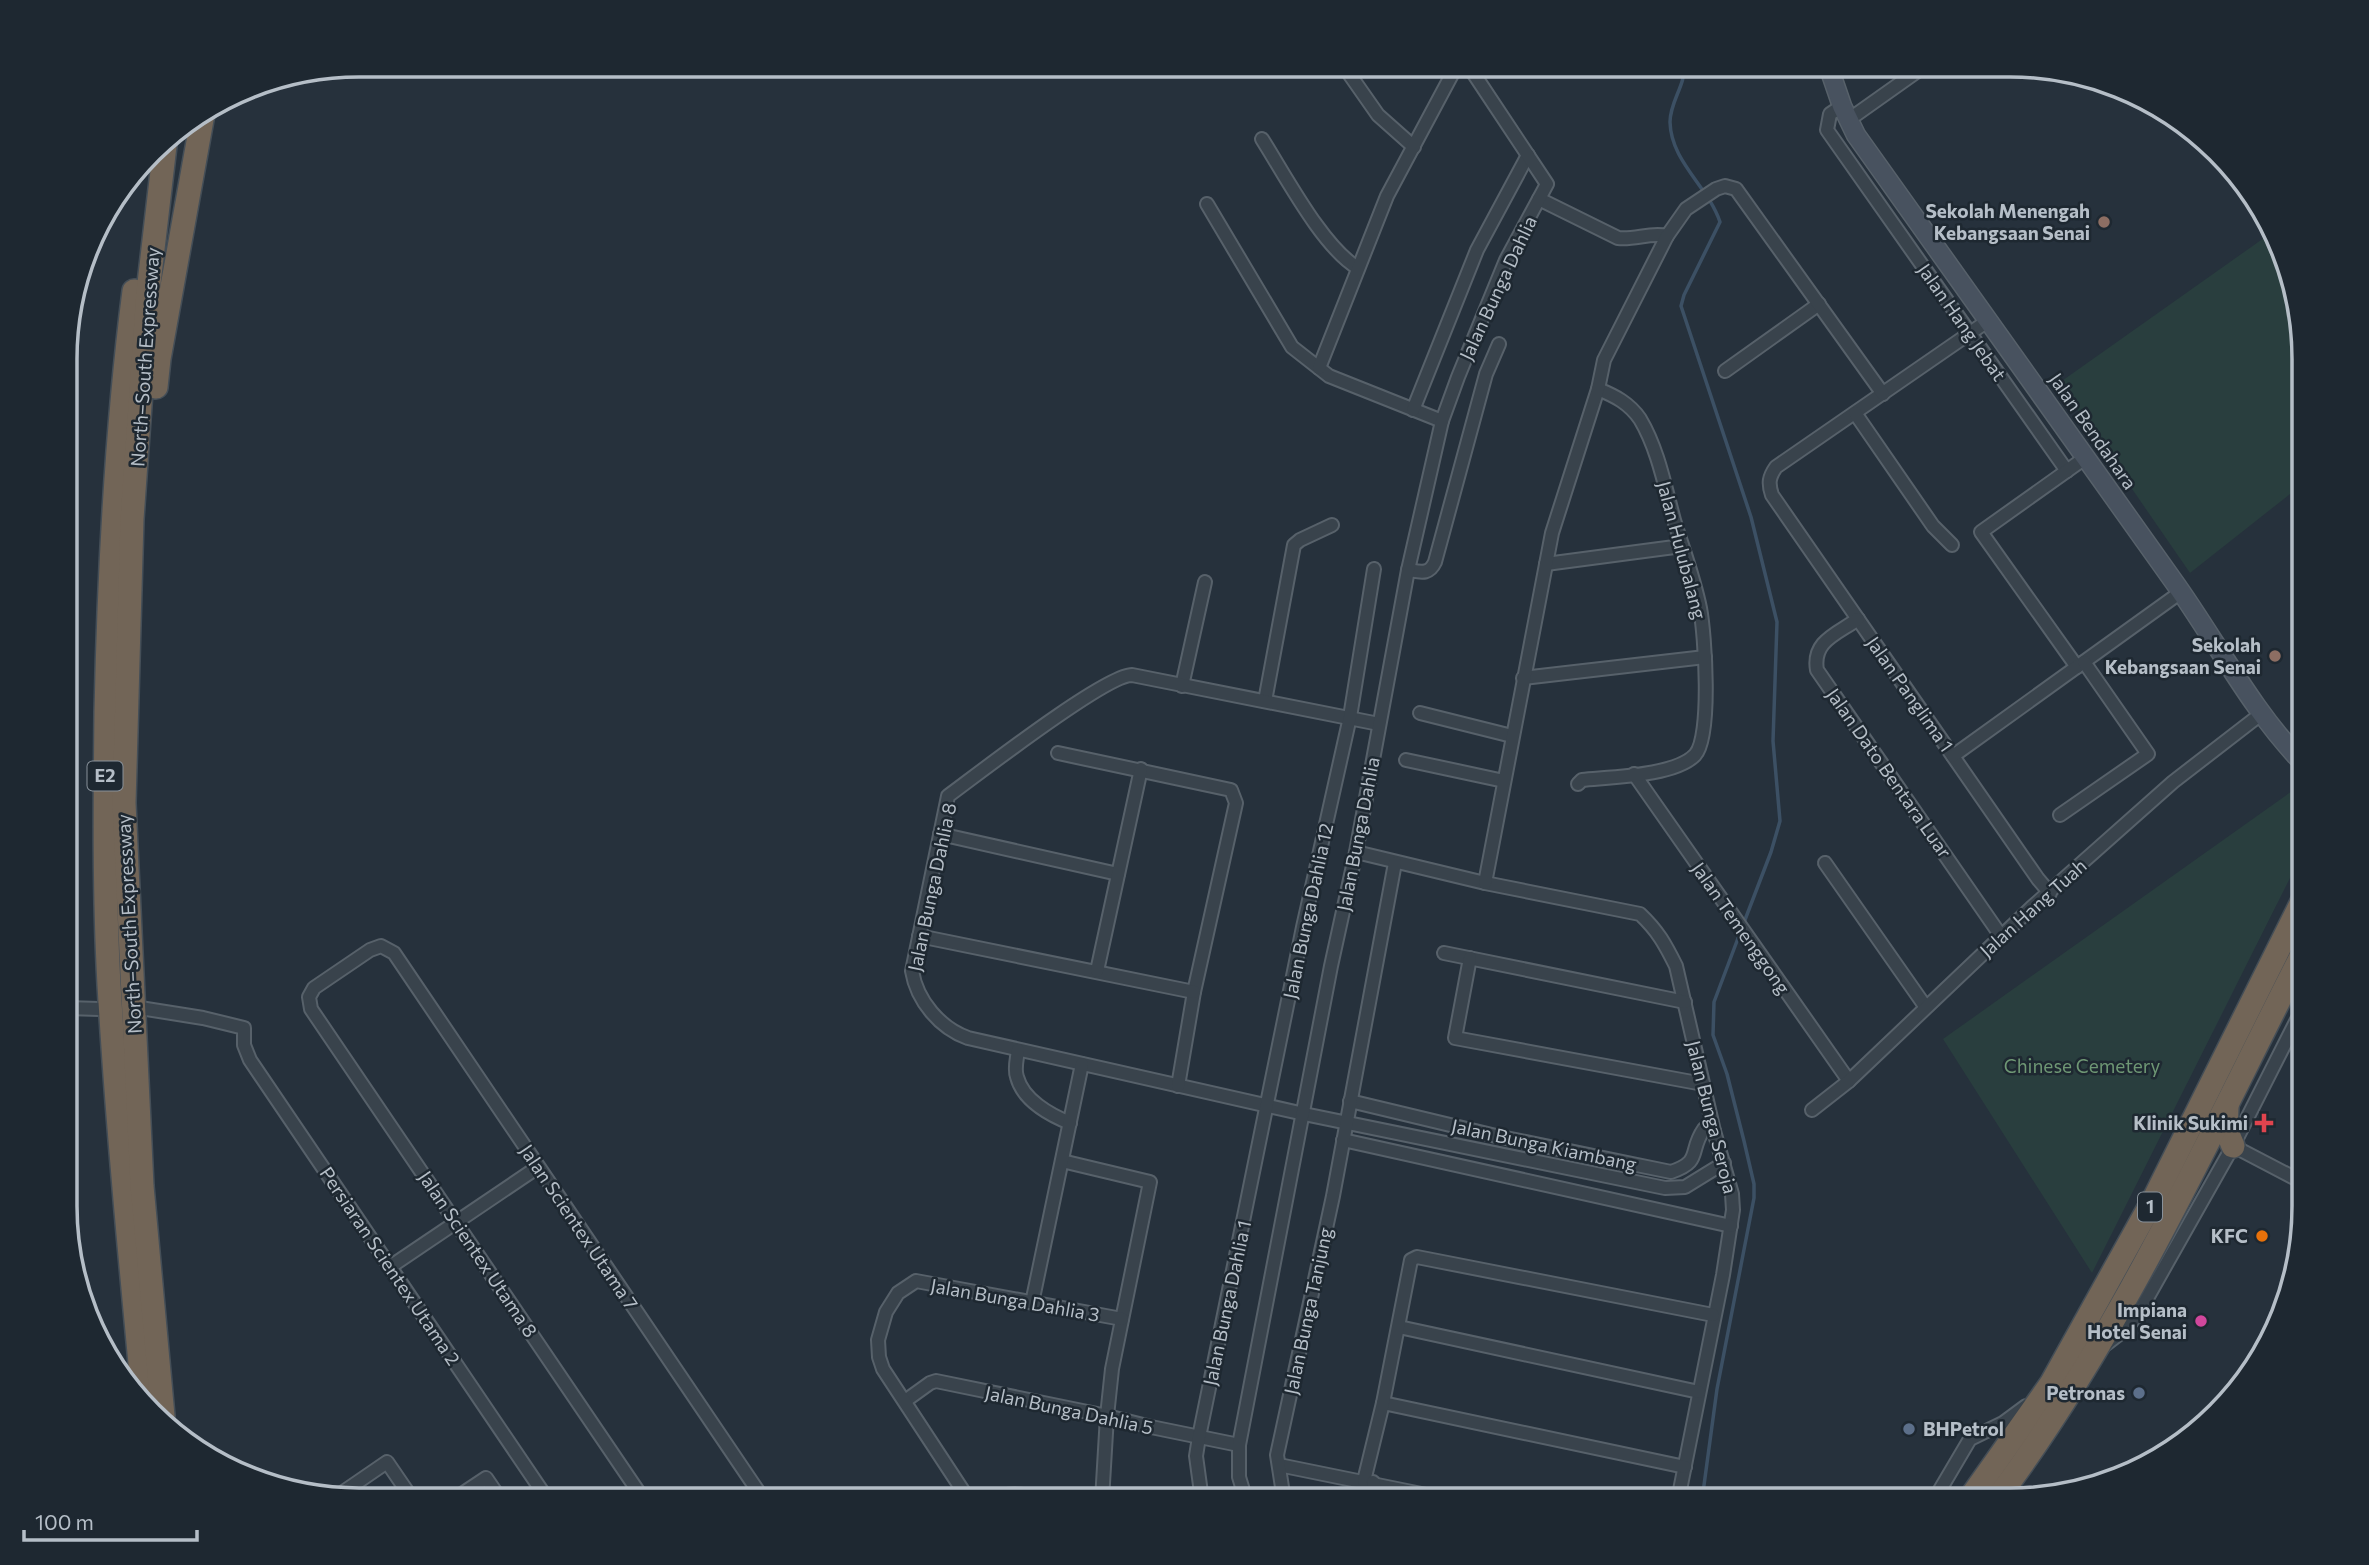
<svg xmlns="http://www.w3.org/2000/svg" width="2369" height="1565" viewBox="0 0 2369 1565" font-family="Commissioner,sans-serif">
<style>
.green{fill:#293e3e}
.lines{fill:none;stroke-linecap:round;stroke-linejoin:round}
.stream{stroke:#3c5064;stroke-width:3.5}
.street-casing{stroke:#57616a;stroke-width:16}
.secondary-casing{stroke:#57616a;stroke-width:21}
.highway-casing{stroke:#444e57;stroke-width:26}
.street{stroke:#39434c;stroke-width:12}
.secondary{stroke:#48525f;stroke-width:18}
.highway{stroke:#726557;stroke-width:23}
.education-dot{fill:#8d6e63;stroke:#1e2831;stroke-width:2.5}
.health-dot{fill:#e0444e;stroke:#1e2831;stroke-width:2.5}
.food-dot{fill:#e8710a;stroke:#1e2831;stroke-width:2.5}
.hotel-dot{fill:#d1479c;stroke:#1e2831;stroke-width:2.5}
.service-dot{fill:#5c6f8a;stroke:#1e2831;stroke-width:2.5}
.labels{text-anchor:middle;stroke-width:5;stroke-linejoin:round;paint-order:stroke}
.shield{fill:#1e2831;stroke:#88919a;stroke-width:2}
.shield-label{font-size:18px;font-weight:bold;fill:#b5bec7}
.poi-label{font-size:19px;font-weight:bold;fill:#b5bec7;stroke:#1e2831;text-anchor:end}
.street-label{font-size:19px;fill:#b5bec7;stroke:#1e2831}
.park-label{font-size:19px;fill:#6e9774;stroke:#1e2831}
.rim{fill:none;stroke:#b5bec7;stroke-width:3.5}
</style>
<rect width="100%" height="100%" fill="#26313c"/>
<g class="green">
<polygon points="2271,233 2304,340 2304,483 2190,573 2059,383"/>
<polygon points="2302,784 2304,785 2304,850 2092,1273 1943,1039"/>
</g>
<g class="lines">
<g class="stream">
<path d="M1684,65C1686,85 1670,101 1670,122C1671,162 1708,186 1720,222L1684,295L1681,306L1751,517L1777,622L1773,741L1780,821L1771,852L1743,925"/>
<polyline points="1702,1500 1717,1389 1754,1198 1754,1184 1744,1141 1727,1074 1713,1035 1714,1002 1740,933"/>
</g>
<g class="street-casing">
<g id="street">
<polyline points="1343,65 1378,115 1414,147"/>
<polyline points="1842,106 1830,114 1827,130 2067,471"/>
<polyline points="1847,121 1926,65"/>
<path d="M1262,139C1285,175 1323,248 1358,268"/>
<path d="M1539,199L1618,238C1635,240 1651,232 1667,236"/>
<polyline points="1207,204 1292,347 1329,376 1442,421"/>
<path d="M1989,320L1776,467C1769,477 1768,483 1772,495L2038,879L2050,893"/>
<polyline points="1319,368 1387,196 1457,65"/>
<polyline points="1725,371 1819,304"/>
<polyline points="1413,410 1477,250 1528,155"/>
<polyline points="1855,413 1933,526 1952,545"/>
<polyline points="1546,564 1682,546"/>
<path d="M1408,570C1421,572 1429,575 1435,562L1486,374L1499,344"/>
<path d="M1858,619C1837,634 1812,641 1817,670L2001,936"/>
<polyline points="2077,667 1981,532 2085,458"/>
<polyline points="1523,678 1705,657"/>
<polyline points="1182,686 1205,582"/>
<polyline points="1265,701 1294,545 1300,540 1332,525"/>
<polyline points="1420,713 1512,736"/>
<path d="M1379,724L1132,675C1105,675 978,774 948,796L912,971C917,1001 940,1028 968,1038L1304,1114L1665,1188L1685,1187L1724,1163"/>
<polyline points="1058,753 1231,790 1236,803 1194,992 1178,1086"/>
<polyline points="1953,756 2181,592"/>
<polyline points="1406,760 1504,781"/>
<polyline points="1634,774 1849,1081"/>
<path d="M1578,784L1582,780C1611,777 1675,776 1695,755C1712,737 1705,634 1700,608C1694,578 1683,549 1674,520C1665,487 1658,449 1640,419C1629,403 1615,396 1598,389"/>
<polyline points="2060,815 2148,754 2084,662"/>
<polyline points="940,834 1118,874"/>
<path d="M1356,852L1485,883L1640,914C1658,931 1665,944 1676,966L1714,1131L1732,1194L1733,1210L1723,1275L1678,1500"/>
<polyline points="1825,863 1925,1006"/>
<polyline points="1485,883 1552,533 1598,389 1604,360 1667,236 1686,209 1716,189 1725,186 1736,189 1883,394"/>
<polyline points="919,936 1194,992"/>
<polyline points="1444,953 1685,1002"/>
<polyline points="1470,958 1455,1038 1703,1084"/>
<polyline points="1097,971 1141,769"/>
<polyline points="67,1008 99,1009"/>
<polyline points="140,1008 203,1018 244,1028 244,1045 250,1060 548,1500"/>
<path d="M1018,1050C1017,1059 1014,1069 1017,1077C1023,1100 1050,1115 1070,1123"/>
<path d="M1350,1101L1496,1136L1671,1172C1703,1161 1688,1152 1704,1129L1714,1131"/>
<polyline points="1812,1110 1849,1081 2031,908 2173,782 2261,714"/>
<polyline points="1343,1140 1731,1226"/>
<polyline points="2233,1146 2304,1183"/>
<polyline points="1062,1161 1150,1182 1112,1369 1107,1416 1102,1500"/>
<polyline points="390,1267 538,1167"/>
<polyline points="1032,1303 1082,1064"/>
<polyline points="1399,1327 1699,1392"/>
<polyline points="2105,1345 2122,1332 2137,1316 2233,1146 2304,1006"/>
<polyline points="905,1401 930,1383 936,1381 1107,1416 1151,1427 1239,1445"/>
<polyline points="1383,1403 1685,1467"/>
<polyline points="1279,1465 1451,1500"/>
<polyline points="1364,1481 1383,1403 1411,1260 1417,1257 1713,1315"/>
<polyline points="1373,1482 1379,1500"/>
<polyline points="336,1497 387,1462 413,1500"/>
<polyline points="453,1500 486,1478 501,1500"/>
<polyline points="644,1500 311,1009 309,997 314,988 370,950 381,946 394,953 764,1500"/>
<polyline points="969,1500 883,1369 879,1357 878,1340 886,1312 898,1293 916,1281 1122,1319"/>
<path d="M991,1500C1011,1489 1035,1497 1057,1500"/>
<polyline points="1202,1500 1196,1456 1199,1437 1303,927 1350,717 1374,569"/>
<polyline points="1246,1500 1239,1477 1239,1445 1331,966 1356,852 1408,570 1442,421 1458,377 1506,260 1547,184 1468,65"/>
<polyline points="1284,1500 1277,1455 1333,1196 1395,863"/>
<polyline points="1934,1500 1970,1439 2003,1423 2026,1406"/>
</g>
</g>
<g class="secondary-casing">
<path id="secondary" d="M1828,65L1842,106L1856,135C1962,282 2066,431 2172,579C2216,640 2251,710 2304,764"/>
</g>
<g class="highway-casing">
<g id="highway">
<path d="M134,291C116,431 109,571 106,712C105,803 104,894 109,985C117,1121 130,1258 143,1395"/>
<polyline points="156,387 159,359 203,114"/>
<polyline points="2227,1107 2226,1129 2233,1146"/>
<polyline points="163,1416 142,1186 124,803 132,519 148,292 166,137"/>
<polyline points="1969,1500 2051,1384 2156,1195 2304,898"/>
<path d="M1996,1500C2123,1331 2208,1138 2304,951"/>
</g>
</g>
<use href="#street" class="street"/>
<use href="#secondary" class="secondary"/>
<use href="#highway" class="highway"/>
</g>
<g class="education-dot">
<circle cx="2104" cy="222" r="7"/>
<circle cx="2275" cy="656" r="7"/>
</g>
<path class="health-dot" d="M2260.5 1112.5h7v7h7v7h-7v7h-7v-7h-7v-7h7z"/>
<circle class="food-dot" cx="2262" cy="1236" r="7"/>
<circle class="hotel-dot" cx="2201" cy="1321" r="7"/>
<g class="service-dot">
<circle cx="2139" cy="1393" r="7"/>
<circle cx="1909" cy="1429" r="7"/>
</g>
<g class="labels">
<g class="shield">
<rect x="87.5" y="761.5" width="35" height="29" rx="5"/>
<rect x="2138" y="1192.5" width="24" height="29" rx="5"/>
</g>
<g class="shield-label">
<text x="105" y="782">E2</text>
<text x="2150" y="1213">1</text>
</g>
<g class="poi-label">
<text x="2090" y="218">Sekolah Menengah<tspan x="2090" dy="22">Kebangsaan Senai</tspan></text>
<text x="2261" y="652">Sekolah<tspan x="2261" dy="22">Kebangsaan Senai</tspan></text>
<text x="2248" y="1130">Klinik Sukimi</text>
<text x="2248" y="1243">KFC</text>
<text x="2187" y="1317">Impiana<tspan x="2187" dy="22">Hotel Senai</tspan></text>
<text x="2125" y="1400">Petronas</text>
<text x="1923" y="1436" text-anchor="start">BHPetrol</text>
</g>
<g class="street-label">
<text transform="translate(1498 288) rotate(-65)" y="7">Jalan Bunga Dahlia</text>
<text transform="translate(1962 322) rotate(55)" y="7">Jalan Hang Jebat</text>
<text transform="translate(145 357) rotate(-86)" y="7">North–South Expressway</text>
<text transform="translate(2093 431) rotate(55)" y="7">Jalan Bendahara</text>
<text transform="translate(1682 550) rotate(75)" y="7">Jalan Hulubalang</text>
<text transform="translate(1910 694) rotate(55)" y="7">Jalan Panglima 1</text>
<text transform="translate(1889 773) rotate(55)" y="7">Jalan Dato Bentara Luar</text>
<text transform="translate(1358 834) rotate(-79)" y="7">Jalan Bunga Dahlia</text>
<text transform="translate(932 887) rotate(-78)" y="7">Jalan Bunga Dahlia 8</text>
<text transform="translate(2033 908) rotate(-42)" y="7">Jalan Hang Tuah</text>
<text transform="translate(1308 911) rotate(-78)" y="7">Jalan Bunga Dahlia 12</text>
<text transform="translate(129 924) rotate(-93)" y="7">North–South Expressway</text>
<text transform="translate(1741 928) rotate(55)" y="7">Jalan Temenggong</text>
<text transform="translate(1712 1117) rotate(76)" y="7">Jalan Bunga Seroja</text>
<text transform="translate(1544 1145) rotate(12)" y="7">Jalan Bunga Kiambang</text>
<text transform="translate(579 1227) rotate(56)" y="7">Jalan Scientex Utama 7</text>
<text transform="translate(478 1254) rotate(56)" y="7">Jalan Scientex Utama 8</text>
<text transform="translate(390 1266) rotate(56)" y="7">Persiaran Scientex Utama 2</text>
<text transform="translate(1015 1300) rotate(10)" y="7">Jalan Bunga Dahlia 3</text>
<text transform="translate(1227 1303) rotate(-78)" y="7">Jalan Bunga Dahlia 1</text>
<text transform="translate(1308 1311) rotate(-78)" y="7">Jalan Bunga Tanjung</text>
<text transform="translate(1069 1410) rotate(12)" y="7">Jalan Bunga Dahlia 5</text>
</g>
<g class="park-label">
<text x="2082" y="1073">Chinese Cemetery</text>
</g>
</g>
<path d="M0 0H2369V1565H0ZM359 77H2010A282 282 0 0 1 2292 359V1206A282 282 0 0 1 2010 1488H359A282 282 0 0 1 77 1206V359A282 282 0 0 1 359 77Z" fill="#1e2831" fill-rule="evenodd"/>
<path class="rim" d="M359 77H2010A282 282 0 0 1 2292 359V1206A282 282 0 0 1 2010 1488H359A282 282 0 0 1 77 1206V359A282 282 0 0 1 359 77Z"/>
<path d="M24 1530v10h173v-10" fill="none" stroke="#b5bec7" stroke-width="3.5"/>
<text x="35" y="1530" font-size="21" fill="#b5bec7" stroke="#1e2831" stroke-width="5" paint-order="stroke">100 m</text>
</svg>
